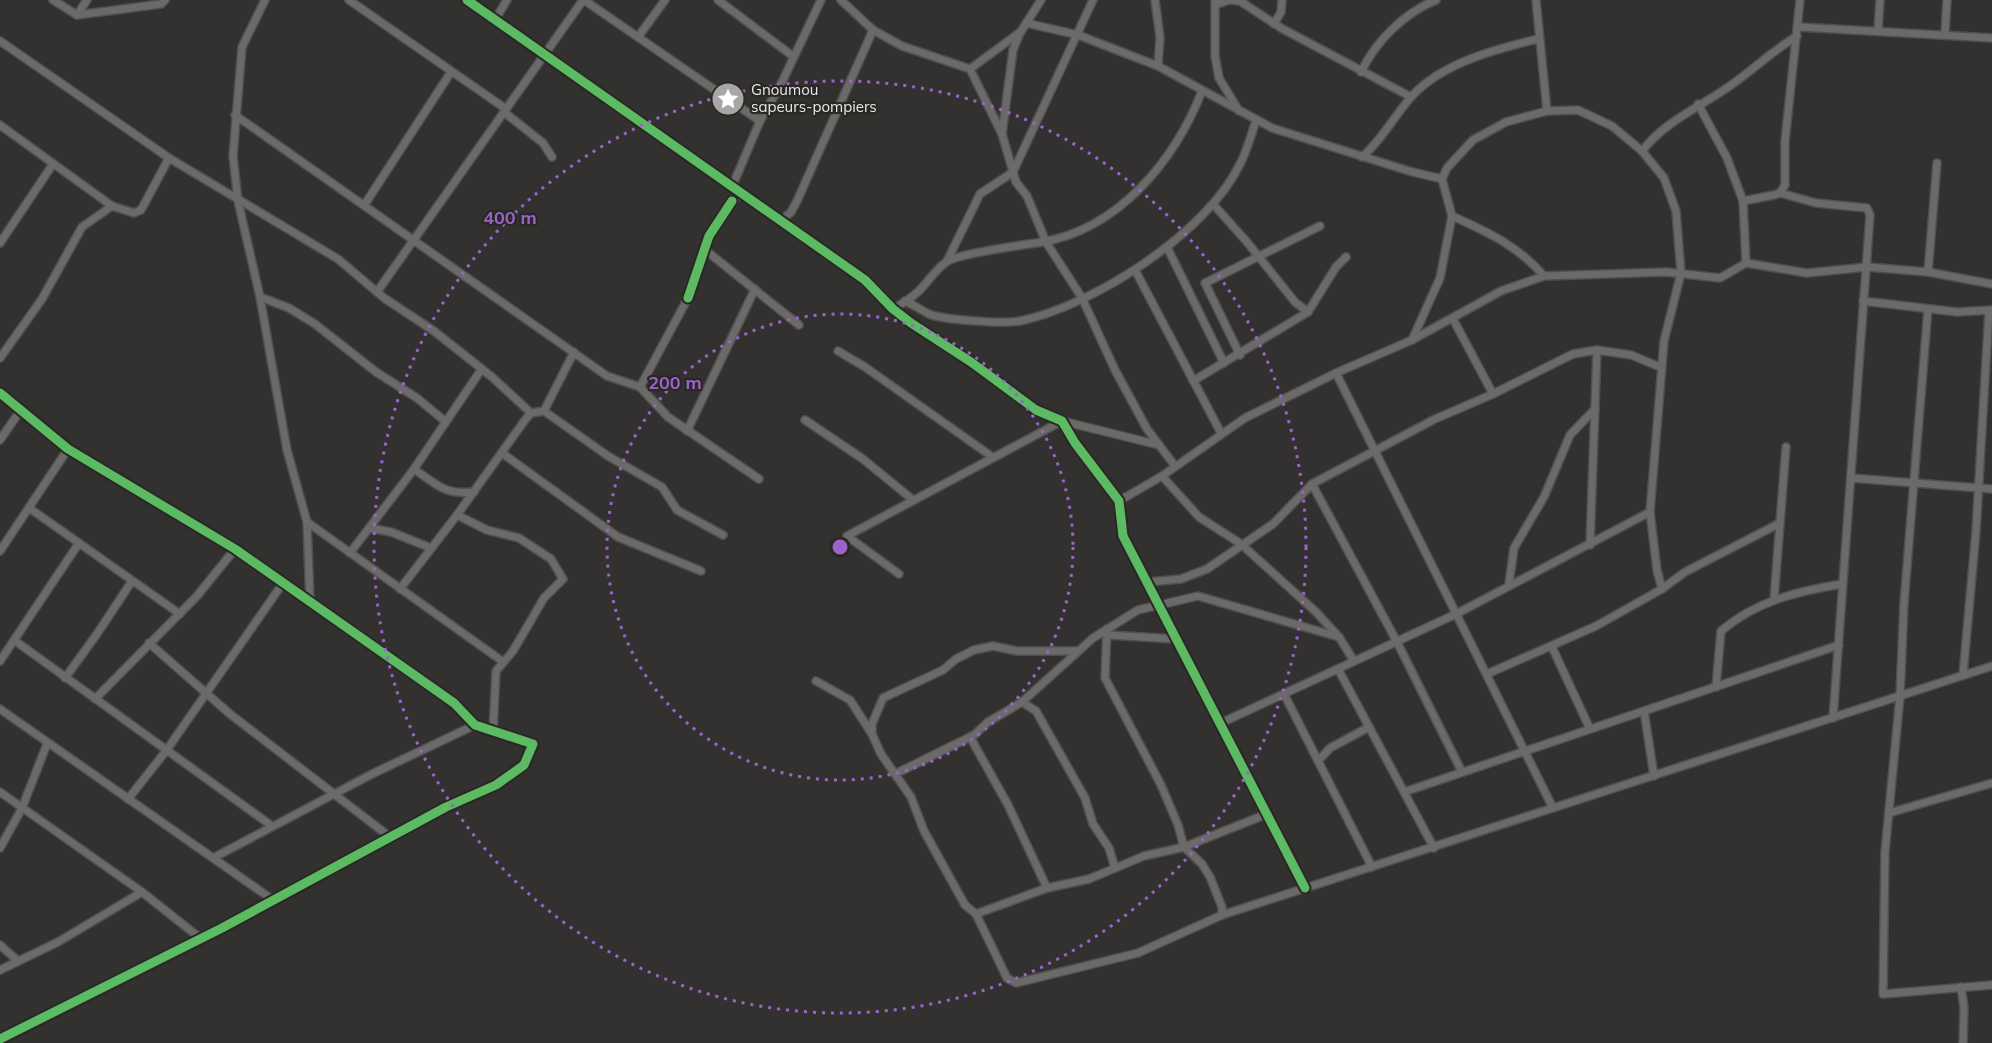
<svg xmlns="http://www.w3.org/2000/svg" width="1992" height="1043" viewBox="0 0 1992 1043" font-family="Mulish,sans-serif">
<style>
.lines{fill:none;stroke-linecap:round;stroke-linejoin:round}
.minor-casing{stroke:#504f4e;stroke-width:10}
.minor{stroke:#6a6a69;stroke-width:7}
.cycleway-casing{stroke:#292825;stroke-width:13}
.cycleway{stroke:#5cba63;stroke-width:9}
.ring{fill:none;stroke:#9c64ca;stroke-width:3;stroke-dasharray:3 6}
.labels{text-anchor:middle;stroke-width:4.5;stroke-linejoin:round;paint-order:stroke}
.poi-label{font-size:15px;fill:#e8e7e5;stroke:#292825;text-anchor:start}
.centre{fill:#9c64ca;stroke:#292825;stroke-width:3}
.ring-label{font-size:18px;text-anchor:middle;font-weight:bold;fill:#9c64ca;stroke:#292825;stroke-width:4.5;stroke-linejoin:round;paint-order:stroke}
</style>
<rect width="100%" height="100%" fill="#323130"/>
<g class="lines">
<g class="minor-casing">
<g id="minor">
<polyline points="53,0 77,15 161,4 165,0"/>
<polyline points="265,0 242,47 233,156 238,201 260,297 287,450 307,522 310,602"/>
<polyline points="349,0 506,109"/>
<polyline points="467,0 865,280 893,309 911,323 971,362 1036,410 1062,421 1075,443 1119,501 1123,536 1305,888"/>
<polyline points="584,0 760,121"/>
<polyline points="718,0 794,57"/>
<polyline points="841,0 873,30 902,46 970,69 1002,134 1016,182 1027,196 1046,242 1082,298 1115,370 1147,429 1175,466"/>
<polyline points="1155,0 1160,37 1158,66 1272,128 1409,171 1442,179"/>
<polyline points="1215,0 1215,56 1219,78 1239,111"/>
<polyline points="1231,0 1240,1 1281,28 1411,97"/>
<polyline points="1536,0 1547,111"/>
<polyline points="1215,5 1229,0"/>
<polyline points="77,15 87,0"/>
<polyline points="495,20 507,0"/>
<polyline points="1026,23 1078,35 1158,66"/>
<polyline points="1274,24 1281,12 1282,0"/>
<polyline points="1799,27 1992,38"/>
<polyline points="1878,30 1880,0"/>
<polyline points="1945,33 1947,0"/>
<polyline points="638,37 665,0"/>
<polyline points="0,41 169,158 338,259 384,298 434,331 492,377 531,413"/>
<polyline points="970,69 1019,33"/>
<path d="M1361,72C1376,41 1404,13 1436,0"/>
<polyline points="1698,104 1727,158 1743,201 1746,263"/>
<polyline points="504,112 543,143 552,157"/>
<polyline points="235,115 607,376 640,387 668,417 759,479"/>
<polyline points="0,125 112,206"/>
<polyline points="1002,134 1013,50 1020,33 1041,0"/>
<path d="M1642,151C1667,119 1703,106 1734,83C1756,67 1774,50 1797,36"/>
<path d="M1362,157C1382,140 1394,116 1412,96C1442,63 1496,49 1538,39"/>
<polyline points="732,187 760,121 783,80 821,0"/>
<polyline points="1780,193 1816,203 1867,208 1870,215 1833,718"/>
<polyline points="1743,201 1774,195 1780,193 1785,185 1785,141 1800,0"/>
<polyline points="365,204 451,72"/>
<polyline points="1213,204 1247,242 1295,302 1308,312"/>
<polyline points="781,221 791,212 797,201 873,30"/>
<polyline points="0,243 53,164"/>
<polyline points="1167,247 1224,363"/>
<polyline points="704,249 799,325"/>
<polyline points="947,261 980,194 1013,172 1093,0"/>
<polyline points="1135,270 1221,433"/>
<polyline points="1928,272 1937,163"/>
<path d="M1544,276C1518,246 1488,232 1452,216L1442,179L1447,168L1473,140L1506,122L1547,111L1578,110L1612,126L1642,151L1664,178L1676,211L1681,273L1664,341L1650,512L1657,570L1662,589"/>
<polyline points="377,292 583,0"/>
<polyline points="260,297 289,308 315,324 376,372 417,398 446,422"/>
<path d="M905,301C914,305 921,310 929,314C944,320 1004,324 1020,321C1093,306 1207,233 1240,164C1247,151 1251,135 1256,121"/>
<polyline points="1863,301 1957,312 1992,310"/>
<path d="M893,309C902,304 911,298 919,291C928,282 937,267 948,261C961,253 1023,245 1042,242C1119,229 1175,160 1202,91"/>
<polyline points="1928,309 1904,603 1900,696 1885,852 1883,994 1992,985"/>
<polyline points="1453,319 1493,394"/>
<polyline points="1412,340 1440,278 1452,216"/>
<polyline points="838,351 865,367 991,456"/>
<polyline points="1240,355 1205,283 1320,226"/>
<polyline points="0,358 42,299 82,227 112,206 134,213 141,210 169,158"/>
<polyline points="1336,373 1553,808"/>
<polyline points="1193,381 1308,312 1336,267 1346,257"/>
<polyline points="640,387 688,298 709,236 740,192"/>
<polyline points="0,393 68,449 235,549 454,703 475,725 533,744 524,765 496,785 446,807 222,928 0,1039"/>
<polyline points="544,411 608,456 662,487 677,510 723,535"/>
<polyline points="805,420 863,459 913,500"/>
<polyline points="687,431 755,289"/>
<polyline points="0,440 20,411"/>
<polyline points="502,453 618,537 701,571"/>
<path d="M414,469C437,485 445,495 474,492"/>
<polyline points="1162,476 1199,517 1241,544 1316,612 1339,637 1354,661"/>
<polyline points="1851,478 1992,489"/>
<polyline points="1312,484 1397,642 1462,772"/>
<polyline points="1119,501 1162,476 1245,418 1336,373 1412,340 1501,291 1544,276 1667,272 1720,278 1746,263 1807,273 1867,267 1928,272 1992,284"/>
<polyline points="29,508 180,614"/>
<polyline points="457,515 487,530 519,538 551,559 563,579 544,598 513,651 496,671 493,732"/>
<polyline points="307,522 502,661"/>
<polyline points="370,528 391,532 431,548"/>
<polyline points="1590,545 1597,350"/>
<polyline points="0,551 68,449"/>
<polyline points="350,553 414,469 481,370"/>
<polyline points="899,574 847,536 1062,421 1159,445"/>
<polyline points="1148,582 1181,579 1207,569 1273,524 1312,484 1435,419 1493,394 1573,354 1597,350 1631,355 1660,367"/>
<polyline points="1509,584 1514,548 1544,497 1570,435 1595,409"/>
<polyline points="400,589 457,515 525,420 531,413 544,411 574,352"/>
<polyline points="1774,599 1786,447"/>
<polyline points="1108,635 1176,639"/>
<polyline points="14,640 272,826"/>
<polyline points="149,643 230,714 390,837"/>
<polyline points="1552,647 1590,729"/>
<polyline points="0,661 79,543"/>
<polyline points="1338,669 1434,848"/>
<polyline points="1487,674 1596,626 1662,589 1685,572 1780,523"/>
<polyline points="1963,675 1976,531 1989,310"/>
<polyline points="65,678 97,634 132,581"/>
<polyline points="816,681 850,700 872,734 881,754 911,797 924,831 965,905 976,914 1047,888 1089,879 1144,856 1184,847 1267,814"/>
<path d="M1716,687L1721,631C1756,601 1798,591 1842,584"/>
<polyline points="1284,694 1372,867"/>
<polyline points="95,699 197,596 235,549"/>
<polyline points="1022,702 1036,711 1085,798 1093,824 1109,848 1115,868"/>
<polyline points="0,709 273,900"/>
<polyline points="1644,711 1654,776"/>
<polyline points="1221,723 1456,614 1650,512"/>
<polyline points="872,734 872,724 883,698 943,670 956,659 974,650 993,646 1017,651 1078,651"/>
<polyline points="970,737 1008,805 1047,888"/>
<polyline points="1318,761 1330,748 1369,727"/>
<polyline points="895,774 974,735 988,722 1022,702 1093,638 1138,610 1198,596 1339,637"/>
<polyline points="0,792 142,892 200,938"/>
<polyline points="1404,792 1839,645"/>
<polyline points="128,799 166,751 283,583"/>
<polyline points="1889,813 1992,783"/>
<polyline points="0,848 22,808 47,744"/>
<polyline points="213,858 372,774 475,725"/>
<polyline points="976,914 1007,978 1016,983 1138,953 1222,915 1222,907 1210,877 1202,864 1184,847 1178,825 1161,785 1105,678 1107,629"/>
<polyline points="1222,915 1992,666"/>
<polyline points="0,945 18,961"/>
<polyline points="0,970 58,942 142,892"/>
<polyline points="1961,987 1964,1008 1963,1043"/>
</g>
</g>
<use href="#minor" class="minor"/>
<g class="cycleway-casing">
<g id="cycleway">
<polyline points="467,0 865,280 893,309 911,323 971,362 1036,410 1062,421 1075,443 1119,501 1123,536 1305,888"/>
<polyline points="688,298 709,236 732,201"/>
<polyline points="0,393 68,449 235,549 454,703 475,725 533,744 524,765 496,785 446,807 222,928 0,1039"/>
</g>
</g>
<use href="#cycleway" class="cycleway"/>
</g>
<g class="ring">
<circle cx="840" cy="547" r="233"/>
<circle cx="840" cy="547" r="466"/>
</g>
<defs>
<g id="sight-disc" transform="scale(1.725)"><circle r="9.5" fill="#a8a7a6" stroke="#292825"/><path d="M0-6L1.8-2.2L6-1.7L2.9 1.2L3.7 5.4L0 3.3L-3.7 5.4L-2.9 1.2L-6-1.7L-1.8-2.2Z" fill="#fff"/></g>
</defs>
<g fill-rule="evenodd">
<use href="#sight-disc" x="728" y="99"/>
</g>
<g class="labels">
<g class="poi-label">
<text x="751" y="95">Gnoumou<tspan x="751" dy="17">sapeurs-pompiers</tspan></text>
</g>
</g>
<circle cx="840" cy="547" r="9" class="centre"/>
<g class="ring-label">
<text x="510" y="224">400 m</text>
<text x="675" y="389">200 m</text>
</g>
</svg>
